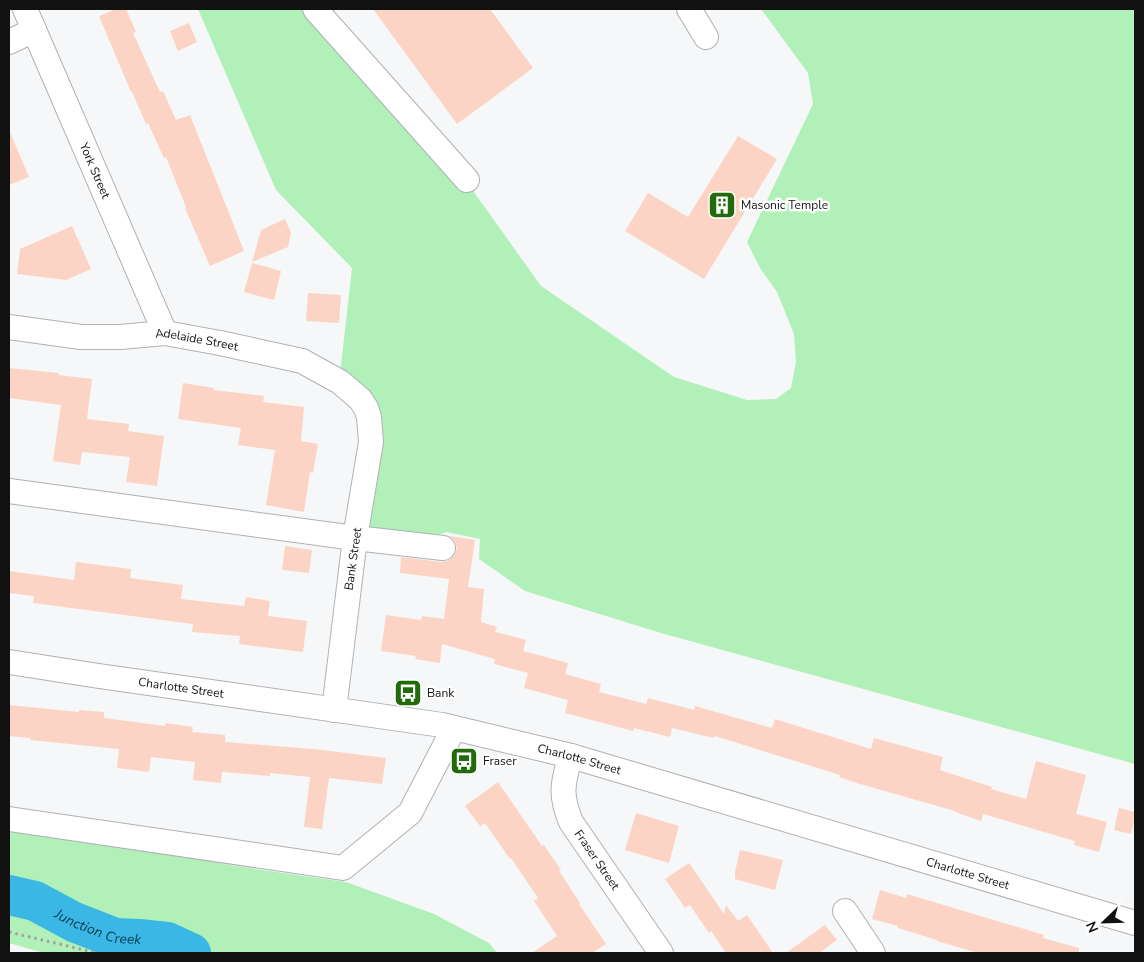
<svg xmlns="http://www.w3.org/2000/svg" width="1144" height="962" viewBox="0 0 1144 962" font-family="'Nunito Sans',sans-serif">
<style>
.green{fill:#b1f0b9}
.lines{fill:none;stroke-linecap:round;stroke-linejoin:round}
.river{stroke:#3bb7e5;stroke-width:40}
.building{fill:#fcd4c5}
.minor-casing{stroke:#b0b1b2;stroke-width:26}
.path{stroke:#a1a1a2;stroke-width:3;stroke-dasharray:2.5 4;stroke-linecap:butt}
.minor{stroke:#fff;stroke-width:24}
.labels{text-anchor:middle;stroke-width:5;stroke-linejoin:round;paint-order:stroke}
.street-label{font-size:12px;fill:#111;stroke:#fff}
.poi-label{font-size:12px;fill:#111;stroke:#fff;text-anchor:start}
.water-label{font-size:14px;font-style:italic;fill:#0b4053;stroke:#fff}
</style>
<rect width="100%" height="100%" fill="#f6f7f8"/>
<g class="green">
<polygon points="198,9 313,9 466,181 541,286 674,377 747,400 776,399 791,388 796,362 794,334 777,292 760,268 747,242 813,104 808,73 761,9 1135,9 1135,764 661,633 525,591 479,559 480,539 446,532 413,545 353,539 369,427 339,383 352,268 276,190"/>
<polygon points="9,825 72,835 229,865 346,882 434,914 489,943 497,953 44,953 9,943"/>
</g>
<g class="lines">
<path class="river" id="s1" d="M9,895L35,901L74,922L115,938L139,939L167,942L191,953"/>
</g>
<g class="building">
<polygon points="116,9 126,9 136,32 133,33 160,92 163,91 176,120 190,115 244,251 210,266 185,208 186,207 166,157 164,158 148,123 146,124 132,92 131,92 99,16"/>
<polygon points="373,9 490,9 533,68 457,124"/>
<polygon points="189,23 197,42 178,51 170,31"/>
<polygon points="9,130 29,177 9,185"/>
<polygon points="738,136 777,159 704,279 625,231 648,193 688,217"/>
<polygon points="285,219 291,233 288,247 252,262 261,230"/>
<polygon points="72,226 91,269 66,280 17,274 20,249"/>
<polygon points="252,263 281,271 274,300 244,292"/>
<polygon points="308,293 341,295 339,323 306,321"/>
<polygon points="9,368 59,373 58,375 92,379 87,419 129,424 128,431 164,436 157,486 126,482 130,457 82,452 80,465 53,461 61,405 9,398"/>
<polygon points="183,383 214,388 214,390 264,396 263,402 304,407 301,441 318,444 313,473 310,472 304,512 266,505 275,450 238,445 241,428 178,419"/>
<polygon points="450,536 475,540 468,587 484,589 481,622 497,627 495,632 526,640 523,651 568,663 565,674 601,684 599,692 646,704 648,698 694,710 695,706 772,728 775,719 871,749 874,738 943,757 940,770 992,787 991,789 1026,799 1036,761 1086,775 1076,814 1107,822 1099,852 1074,845 1075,841 983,814 981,821 955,812 955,811 860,784 839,777 840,775 715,736 714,738 672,728 670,737 634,728 633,731 565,713 568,700 524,688 528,673 494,664 495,659 442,644 440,663 415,659 416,656 381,651 386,615 421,620 422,616 444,619 449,579 400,573 401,557 441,562 449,560 454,556 457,549 455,542"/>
<polygon points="285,546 312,550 309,573 282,570"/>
<polygon points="76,562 131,569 130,578 183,585 181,599 244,606 246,597 270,601 268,616 307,621 303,652 239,644 240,636 192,632 193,624 33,603 34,596 9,593 9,571 74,580"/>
<polygon points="9,705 79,712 79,710 104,712 104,718 165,726 165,723 193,727 192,732 225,735 225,742 314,749 386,758 382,784 329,778 322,829 304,827 310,777 270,773 270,776 222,772 221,783 193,780 195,762 151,757 149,772 117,768 119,749 30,740 30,738 9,736"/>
<polygon points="498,782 542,846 544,845 561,870 559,871 580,903 579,904 606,944 592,953 532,953 557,936 534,901 538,898 511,858 510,859 485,823 480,826 465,806"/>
<polygon points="1119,808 1135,812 1135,817 1131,834 1114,830"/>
<polygon points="636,813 679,826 669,863 625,850"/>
<polygon points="740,850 783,860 775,890 735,879 735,872"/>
<polygon points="689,863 724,914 726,905 738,921 747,915 773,953 726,953 711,931 709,933 690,905 685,908 665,879"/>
<polygon points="880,890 906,898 907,894 1044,935 1043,938 1079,948 1079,953 978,953 937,941 937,940 898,928 898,926 872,919"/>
<polygon points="825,925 837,940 819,953 786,953"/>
</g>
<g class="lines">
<g class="minor-casing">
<g id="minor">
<path id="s2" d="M25,9L165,333"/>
<polyline points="315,9 467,180"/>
<polyline points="689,9 706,37"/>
<polyline points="9,42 34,30"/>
<path id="s3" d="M9,327L81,337H120L165,333L220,343L302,361L340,382L360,399L366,408L369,417L371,442L355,538L334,710"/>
<polyline points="9,491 355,538 443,548"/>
<path id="s4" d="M9,662L99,676L442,725L571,756L1135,923"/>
<path id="s5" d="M571,756C562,783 560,796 571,822L661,953"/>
<polyline points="9,819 343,868 410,813 454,728"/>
<polyline points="845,911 873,953"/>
</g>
</g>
<polyline class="path" points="9,932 97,953"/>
<use href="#minor" class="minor"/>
</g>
<defs>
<g id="building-square" transform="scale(1.4375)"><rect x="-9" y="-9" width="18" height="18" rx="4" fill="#216b0a" stroke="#fff"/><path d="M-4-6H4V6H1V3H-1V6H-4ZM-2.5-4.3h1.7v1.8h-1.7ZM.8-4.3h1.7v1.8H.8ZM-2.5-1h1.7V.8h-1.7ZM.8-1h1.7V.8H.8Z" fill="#fff"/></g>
<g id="bus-square" transform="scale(1.4375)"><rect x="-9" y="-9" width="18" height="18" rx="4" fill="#216b0a" stroke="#fff"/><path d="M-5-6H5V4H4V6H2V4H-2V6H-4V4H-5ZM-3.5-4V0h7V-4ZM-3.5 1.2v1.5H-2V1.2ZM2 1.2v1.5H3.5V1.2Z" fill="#fff"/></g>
</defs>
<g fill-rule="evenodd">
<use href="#building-square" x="722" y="205"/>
<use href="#bus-square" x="408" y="693"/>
<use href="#bus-square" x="464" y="761"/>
</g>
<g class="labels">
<g class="street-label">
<text dy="4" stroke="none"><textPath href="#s2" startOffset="176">York Street</textPath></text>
<text dy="4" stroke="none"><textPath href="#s3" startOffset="189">Adelaide Street</textPath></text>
<text transform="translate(353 559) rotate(-82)" y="4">Bank Street</text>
<text dy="4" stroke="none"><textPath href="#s4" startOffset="174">Charlotte Street</textPath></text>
<text dy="4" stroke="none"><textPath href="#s4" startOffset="579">Charlotte Street</textPath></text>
<text dy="4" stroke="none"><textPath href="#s5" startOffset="114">Fraser Street</textPath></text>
<text dy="4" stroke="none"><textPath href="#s4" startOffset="984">Charlotte Street</textPath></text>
</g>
<g class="poi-label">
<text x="741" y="209">Masonic Temple</text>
<text x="427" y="697">Bank</text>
<text x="483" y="765">Fraser</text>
</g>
<g class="water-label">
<text dy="5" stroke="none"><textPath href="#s1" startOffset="96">Junction Creek</textPath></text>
</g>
</g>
<rect width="1144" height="962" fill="none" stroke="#111111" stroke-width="20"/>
<g transform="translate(1104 922) rotate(247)" stroke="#ffffff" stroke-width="4" paint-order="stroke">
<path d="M0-4L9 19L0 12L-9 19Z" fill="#111111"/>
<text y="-8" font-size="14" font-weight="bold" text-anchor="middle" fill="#111111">N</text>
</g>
</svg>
